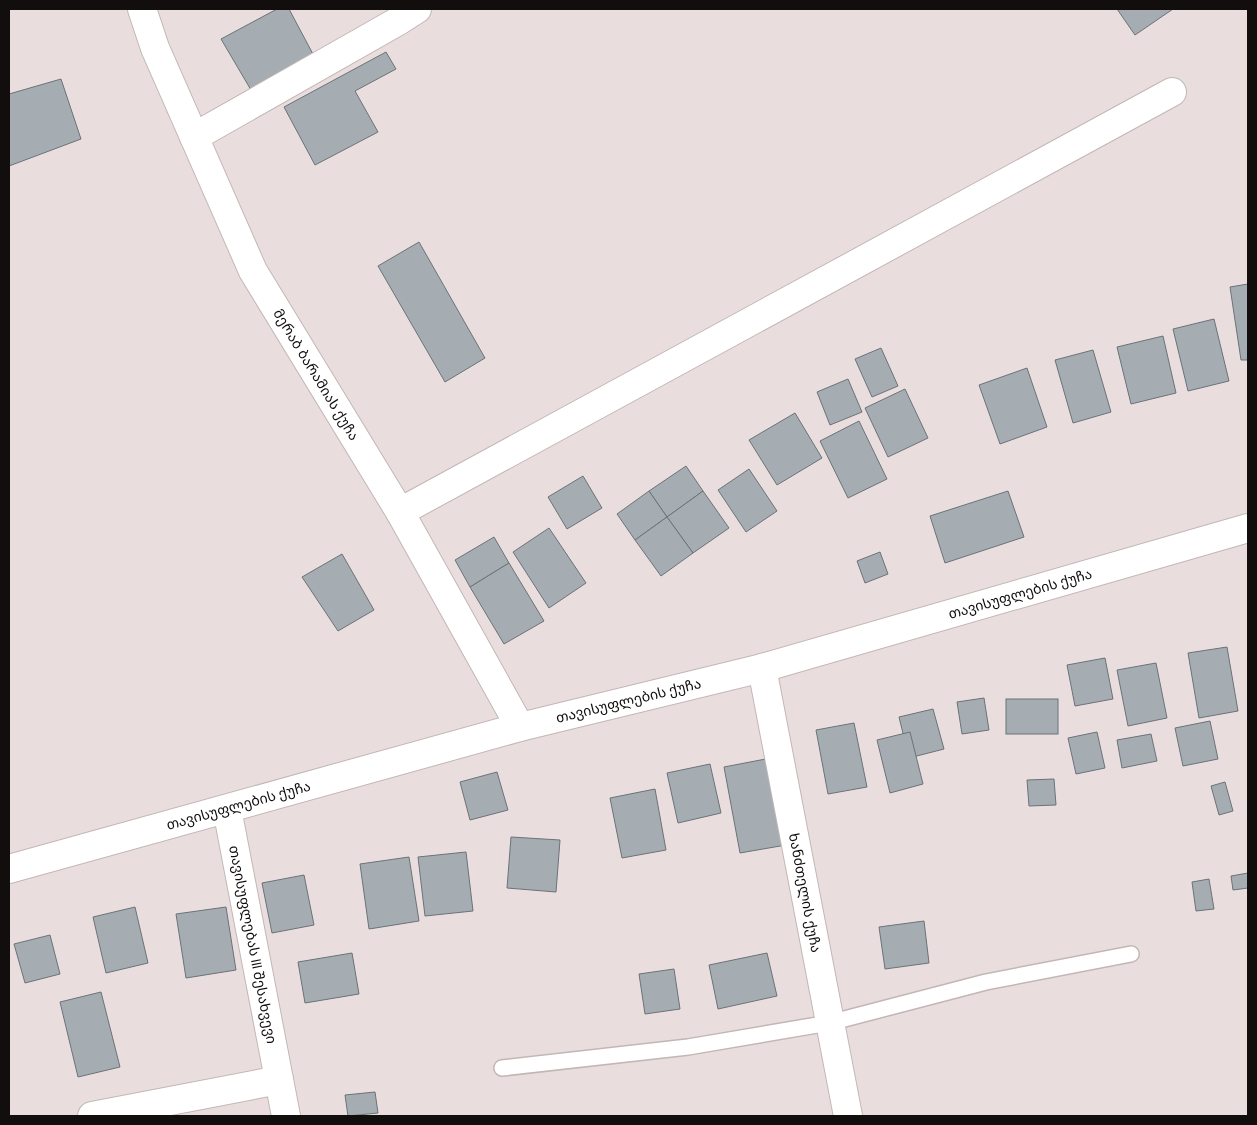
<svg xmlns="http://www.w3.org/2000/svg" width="1257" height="1125" viewBox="0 0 1257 1125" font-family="'Archivo Narrow','Noto Sans Georgian',sans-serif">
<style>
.building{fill:#a5adb3;stroke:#6b7278}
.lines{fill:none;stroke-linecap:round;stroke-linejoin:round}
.lane-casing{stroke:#c2b7b5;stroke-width:18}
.street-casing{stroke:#c2b7b5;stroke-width:30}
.secondary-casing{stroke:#c2b7b5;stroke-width:30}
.lane{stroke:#fff;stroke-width:15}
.street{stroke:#fff;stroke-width:28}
.secondary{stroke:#fff;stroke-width:28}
.labels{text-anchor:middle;stroke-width:4.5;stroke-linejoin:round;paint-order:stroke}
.street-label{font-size:14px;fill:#120e0e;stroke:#fff}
</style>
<rect width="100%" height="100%" fill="#e9dedd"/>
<g class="building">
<polygon points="277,9 289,9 314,56 251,90 221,39"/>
<polygon points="1117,9 1173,9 1135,35"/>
<polygon points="386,52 396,69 355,91 378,132 315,165 284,107"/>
<polygon points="61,79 81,139 9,166 9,94"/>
<polygon points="419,242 485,358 445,382 378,266"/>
<polygon points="1248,284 1248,360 1241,360 1230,287"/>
<polygon points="1214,319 1229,381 1188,391 1173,329"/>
<polygon points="1163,336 1176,393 1131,404 1117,347"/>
<polygon points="881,348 898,386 872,397 855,359"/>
<polygon points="1093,350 1111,412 1073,423 1055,360"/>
<polygon points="1027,368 1047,427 1000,444 979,385"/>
<polygon points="848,379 862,412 830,425 817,392"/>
<polygon points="905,389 928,438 888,457 865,408"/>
<polygon points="795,413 822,458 777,485 749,440"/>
<polygon points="859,421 887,479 848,498 820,441"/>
<polygon points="686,466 703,491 667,517 649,491"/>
<polygon points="749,469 777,511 746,532 718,490"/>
<polygon points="583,476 602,508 567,529 548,497"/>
<polygon points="649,491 667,517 635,540 617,514"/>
<polygon points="703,491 729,528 693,553 667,517"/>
<polygon points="1008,491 1024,537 945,563 930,516"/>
<polygon points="667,517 693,553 661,576 635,540"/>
<polygon points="549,528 586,583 549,608 513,552"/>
<polygon points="494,537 509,563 470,587 455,560"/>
<polygon points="880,552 888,574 865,583 857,561"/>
<polygon points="342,554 374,610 338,631 302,577"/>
<polygon points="509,563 544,621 504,644 470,587"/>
<polygon points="1227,647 1238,711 1199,718 1188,653"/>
<polygon points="1105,658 1113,699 1075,706 1067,665"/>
<polygon points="1156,663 1167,718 1128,726 1117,670"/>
<polygon points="984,698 989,730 962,734 957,702"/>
<rect x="1006" y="699" width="52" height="35"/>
<polygon points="933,709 944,749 909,758 899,717"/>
<polygon points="1210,721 1218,759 1183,766 1175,728"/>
<polygon points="854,723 867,787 828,794 816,730"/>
<polygon points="910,732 923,784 890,793 877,740"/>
<polygon points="1097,732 1105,768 1076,774 1068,738"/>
<polygon points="1151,734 1157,761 1122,768 1117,740"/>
<polygon points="771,758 786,845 740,853 724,767"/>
<polygon points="710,764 721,813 678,823 667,773"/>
<polygon points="497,772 508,810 470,820 460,782"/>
<polygon points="1054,779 1056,805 1029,806 1027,780"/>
<polygon points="1225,782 1233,811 1219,815 1211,786"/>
<polygon points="655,789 666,850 622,858 610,798"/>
<polygon points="511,837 560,840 556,892 507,888"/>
<polygon points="466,852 473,911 425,916 418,857"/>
<polygon points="409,857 419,921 369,929 360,864"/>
<polygon points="1248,873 1248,888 1233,890 1231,876"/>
<polygon points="304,875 314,925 272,933 262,883"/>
<polygon points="1209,879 1214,909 1196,911 1192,882"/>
<polygon points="135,907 148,963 106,973 93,917"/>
<polygon points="226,907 236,970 186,978 176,914"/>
<polygon points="924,921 929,963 885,969 879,927"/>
<polygon points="50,935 60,974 25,983 14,944"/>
<polygon points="352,953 359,994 305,1003 298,962"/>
<polygon points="767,953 777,996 718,1009 709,965"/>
<polygon points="674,969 680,1009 645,1014 639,974"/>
<polygon points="101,992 120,1067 78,1077 60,1002"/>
<polygon points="375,1092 378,1113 348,1116 345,1095"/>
</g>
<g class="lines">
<g class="lane-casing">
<polyline id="lane" points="502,1068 688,1047 829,1023 986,982 1131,954"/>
</g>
<g class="street-casing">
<g id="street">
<polyline points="194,137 400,20 417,9"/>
<polyline points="400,512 1172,92"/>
<path id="s1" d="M762,668L848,1116"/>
<path id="s2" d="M227,809L286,1116"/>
<polyline points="92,1116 279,1080"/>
</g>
</g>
<g class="secondary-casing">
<g id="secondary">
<path id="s3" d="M142,9L155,48L253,271L400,512L520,727"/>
<path id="s4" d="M9,869L520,727L762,668L1248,528"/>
</g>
</g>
<use href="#lane" class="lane"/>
<use href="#street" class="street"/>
<use href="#secondary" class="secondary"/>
</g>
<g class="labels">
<g class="street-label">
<text dy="5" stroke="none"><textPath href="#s3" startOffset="406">მერაბ ბარამიას ქუჩა</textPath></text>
<text dy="5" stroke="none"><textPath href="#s4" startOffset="1048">თავისუფლების ქუჩა</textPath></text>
<text dy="5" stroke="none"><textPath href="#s4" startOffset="642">თავისუფლების ქუჩა</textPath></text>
<text dy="5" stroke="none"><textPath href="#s4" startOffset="238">თავისუფლების ქუჩა</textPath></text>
<text dy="5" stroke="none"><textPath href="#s1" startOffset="229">ხანძთელის ქუჩა</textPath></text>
<text dy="5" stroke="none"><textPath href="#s2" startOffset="138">თავისუფლებას III შესახვევი</textPath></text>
</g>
</g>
<rect width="1257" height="1125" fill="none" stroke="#120e0e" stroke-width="20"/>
</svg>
